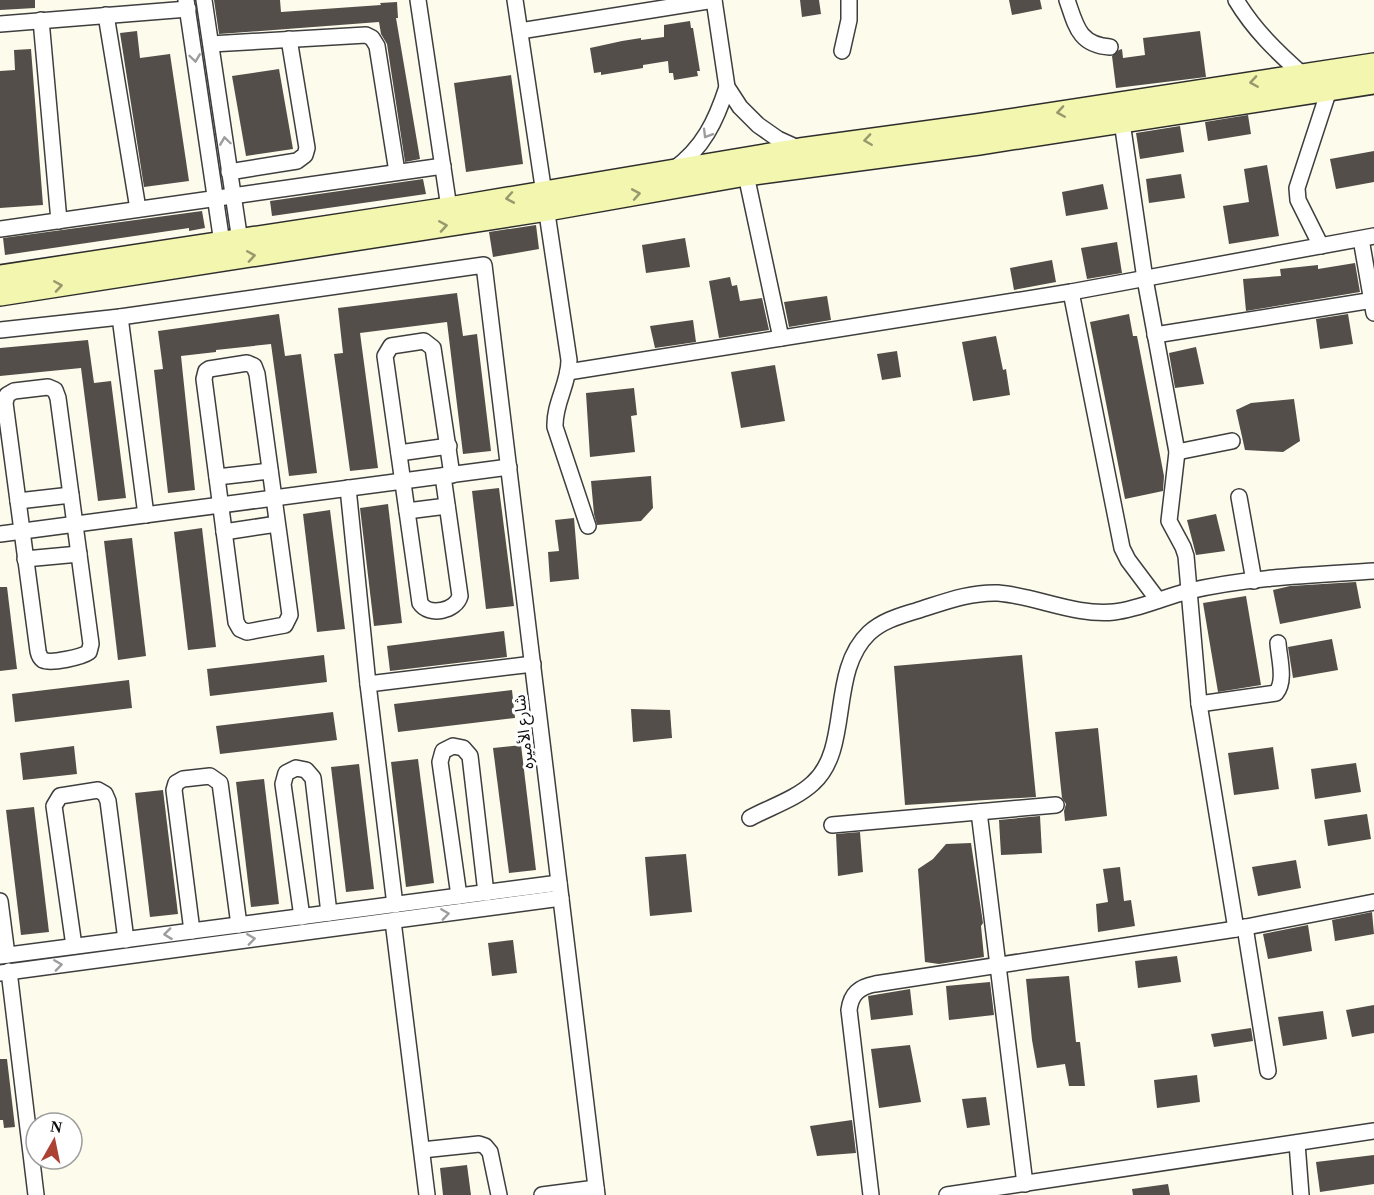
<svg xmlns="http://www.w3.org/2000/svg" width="1374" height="1195" viewBox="0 0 1374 1195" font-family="'Times New Roman','Noto Sans Arabic',serif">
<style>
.building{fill:#534e49}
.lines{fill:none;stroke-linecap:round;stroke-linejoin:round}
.street-casing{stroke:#3e3e3e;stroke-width:18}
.secondary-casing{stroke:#2d2d2d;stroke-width:24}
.street{stroke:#fff;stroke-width:15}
.secondary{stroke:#f2f6ae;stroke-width:21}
.oneway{stroke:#9d9d9d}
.oneway2{stroke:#96986d}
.labels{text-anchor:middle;stroke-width:6;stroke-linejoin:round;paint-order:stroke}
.street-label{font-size:16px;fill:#0b0b0b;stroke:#fff}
</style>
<rect width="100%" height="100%" fill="#fdfcec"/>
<g class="building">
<polygon points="0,0 35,0 35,8 0,10"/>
<polygon points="214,0 280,0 281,12 381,5 380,3 397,2 398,18 396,18 420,159 405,162 387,44 381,34 379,22 219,34"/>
<polygon points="800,0 819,0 821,14 802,17"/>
<polygon points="1009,0 1040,0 1042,9 1012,15"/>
<polygon points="690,21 691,28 693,28 700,71 697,71 698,76 674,80 673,73 669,73 668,61 643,65 643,68 601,75 601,72 594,73 590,48 622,41 641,38 641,40 664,37 664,25"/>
<polygon points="137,31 140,58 170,54 189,181 144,187 120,33"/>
<polygon points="1200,31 1206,77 1116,88 1112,56 1119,50 1122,49 1123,58 1145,55 1143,38"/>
<polygon points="31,49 43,205 0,208 0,71 15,70 14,50"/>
<polygon points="279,69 293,149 246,156 232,76"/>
<polygon points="511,75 523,164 466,172 454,83"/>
<polygon points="1248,115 1251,134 1208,141 1205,122"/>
<polygon points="1180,126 1184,152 1140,159 1136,133"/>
<polygon points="1374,151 1374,182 1336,189 1330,159"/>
<polygon points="1267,165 1279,236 1229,244 1223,206 1249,202 1244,169"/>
<polygon points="1181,174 1185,198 1149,203 1146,179"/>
<polygon points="423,179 426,194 272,216 270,201"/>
<polygon points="1103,184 1108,209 1066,216 1062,192"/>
<polygon points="202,211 205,228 189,231 189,228 5,255 3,238"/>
<polygon points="536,225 539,249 493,257 489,232"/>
<polygon points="685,238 690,267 646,273 642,245"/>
<polygon points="1117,242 1122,273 1087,279 1081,248"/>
<polygon points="1052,260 1056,282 1014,290 1010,268"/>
<polygon points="1355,263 1360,292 1246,311 1243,279 1281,276 1280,269 1318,265 1318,269"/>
<polygon points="730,277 732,286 737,285 740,301 762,298 769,330 719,338 709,281"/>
<polygon points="457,293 463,336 477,334 491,451 463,454 447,322 360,333 378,468 350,471 334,354 343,353 338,308"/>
<polygon points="827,296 831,320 789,327 784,302"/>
<polygon points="279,314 285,356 301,354 317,473 289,476 271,344 216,350 216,352 181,356 195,490 168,493 154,370 163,369 158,331"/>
<polygon points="1129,314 1133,336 1137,336 1164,476 1163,491 1125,499 1090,322"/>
<polygon points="1348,314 1353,344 1320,349 1316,319"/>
<polygon points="693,320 696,342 655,348 650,326"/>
<polygon points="996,336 1003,370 1006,369 1010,395 973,401 962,342"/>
<polygon points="88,340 94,383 111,381 126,498 98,501 81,368 0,376 0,348"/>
<polygon points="1196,347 1204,384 1175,388 1169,353"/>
<polygon points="897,351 901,377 882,380 877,354"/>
<polygon points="775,365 785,421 741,428 731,372"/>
<polygon points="634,388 637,415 631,416 635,452 590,457 586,393"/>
<polygon points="1294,399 1300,441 1283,452 1245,450 1236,410 1251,403"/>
<polygon points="651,476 653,508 641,521 597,525 594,514 591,481"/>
<polygon points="499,488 514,606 486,609 472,491"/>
<polygon points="388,504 402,623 374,626 360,508"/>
<polygon points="330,510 345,629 317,632 303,514"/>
<polygon points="1216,514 1225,551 1196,555 1187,520"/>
<polygon points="574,518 579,579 550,582 548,552 559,551 555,520"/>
<polygon points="202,528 216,647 188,650 174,532"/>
<polygon points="132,538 146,656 118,660 104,541"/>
<polygon points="1356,582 1361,608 1280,624 1273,590 1290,586"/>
<polygon points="0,587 7,587 17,669 0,671"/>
<polygon points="1246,596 1261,685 1218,692 1203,603"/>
<polygon points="504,631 507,657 390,671 387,646"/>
<polygon points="1332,639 1338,670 1293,678 1288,647"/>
<polygon points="324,655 327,682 210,696 207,669"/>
<polygon points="1022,655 1036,797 905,805 894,666"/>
<polygon points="129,680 132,708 15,722 12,694"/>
<polygon points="512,690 515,718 398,732 394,704"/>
<polygon points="631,709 670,710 672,738 633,742"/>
<polygon points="333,712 337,740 220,754 216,726"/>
<polygon points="1098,728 1107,816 1065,821 1064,811 1066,804 1062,798 1055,732"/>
<polygon points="521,745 536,870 509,873 493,748"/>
<polygon points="74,746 77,774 23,780 20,753"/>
<polygon points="1273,747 1279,789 1234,795 1228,753"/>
<polygon points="418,759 434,883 406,887 391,762"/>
<polygon points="1356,763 1361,792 1315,799 1311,769"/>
<polygon points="359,764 374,889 346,892 331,767"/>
<polygon points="264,779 279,904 251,907 236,782"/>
<polygon points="163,790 178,914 150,917 135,793"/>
<polygon points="34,807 49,932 21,935 6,810"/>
<polygon points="1367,814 1371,839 1328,846 1324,820"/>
<polygon points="1040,816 1042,853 1001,855 999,820"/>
<polygon points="860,832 863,872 838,876 836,834"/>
<polygon points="971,843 983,923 981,926 984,957 939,964 925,962 918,869 933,859 946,844"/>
<polygon points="686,854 692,912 650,916 645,857"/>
<polygon points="1296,860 1301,888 1258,896 1252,867"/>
<polygon points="1120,867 1124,901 1131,900 1135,926 1098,932 1096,904 1108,902 1103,869"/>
<polygon points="1372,912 1374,934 1335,941 1332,920"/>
<polygon points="1308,925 1312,951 1268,959 1263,934"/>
<polygon points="513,940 517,973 492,976 488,943"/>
<polygon points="1177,956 1181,982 1138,988 1135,961"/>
<polygon points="1069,976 1076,1042 1080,1042 1085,1086 1069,1086 1065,1064 1037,1068 1032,1040 1026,979"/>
<polygon points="990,982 994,1015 949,1020 946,986"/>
<polygon points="910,989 913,1015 871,1020 868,996"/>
<polygon points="1374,1005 1374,1033 1352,1037 1346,1010"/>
<polygon points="1323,1011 1327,1039 1283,1046 1278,1017"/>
<polygon points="1251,1028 1253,1041 1214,1047 1211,1034"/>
<polygon points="910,1045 921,1102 879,1108 871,1049"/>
<polygon points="0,1059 7,1059 15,1127 4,1128 3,1120 0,1120"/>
<polygon points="1197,1075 1200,1102 1157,1108 1154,1080"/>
<polygon points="986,1097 990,1125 967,1128 962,1099"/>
<polygon points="852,1120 856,1153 817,1156 810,1126"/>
<polygon points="1374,1155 1374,1184 1320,1192 1316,1162"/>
<polygon points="467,1165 471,1195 443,1195 440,1168"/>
<polygon points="1168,1184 1170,1195 1133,1195 1132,1189"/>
</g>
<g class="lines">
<g class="street-casing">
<g id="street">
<polyline points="186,0 222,243"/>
<polyline points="204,0 240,241"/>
<polyline points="418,0 449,208"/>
<path d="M515,0L569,360C569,384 554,403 555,427L588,526"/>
<polyline points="714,0 727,87 740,107 758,125 778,139 800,149"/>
<path d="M1067,0C1076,26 1079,45 1110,47"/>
<path d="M1236,0C1254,30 1277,52 1303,75"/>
<polyline points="106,15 138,209"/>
<polyline points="41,20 59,221"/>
<polyline points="0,24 188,9"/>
<polyline points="520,31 714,0"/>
<polyline points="211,44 366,35 372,38 377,46 397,172"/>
<polyline points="842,51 849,20 849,0"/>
<polyline points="1122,122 1145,279 1177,452 1169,521 1183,547 1186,556 1199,704 1236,929"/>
<path d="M674,169C703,148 716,121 727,87"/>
<polyline points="229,172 297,161 305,155 307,148 289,39"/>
<polyline points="746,175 781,338"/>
<polyline points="0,229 443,166"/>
<polyline points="1361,239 1374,313"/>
<polyline points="1321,246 1298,200 1297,188 1329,90"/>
<polyline points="1071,292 1122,548 1128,560 1158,600"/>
<polyline points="120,317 146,515"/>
<polyline points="0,330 120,317 484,265 597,1195"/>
<polyline points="1155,335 1374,300"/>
<polygon points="247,363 254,366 257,374 290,615 285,625 247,632 240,629 236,622 204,379 206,371 209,369"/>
<polyline points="568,372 1071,292 1374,236"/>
<path d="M48,387L55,390L58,398L91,644L89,652C82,657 51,664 43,660C39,657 39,655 38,651L5,403L7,395L14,391Z"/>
<polyline points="1177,452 1232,441"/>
<polyline points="399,453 449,446"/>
<path d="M443,476L460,596C456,611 429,617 420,603L385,356L391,346L424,341L433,348L452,475"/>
<polyline points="217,477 270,471"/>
<polyline points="348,488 368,684 395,905"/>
<polyline points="1239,497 1254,581"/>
<polyline points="18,501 71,495"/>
<polyline points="407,511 447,506"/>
<polyline points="224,532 277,524"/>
<polyline points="0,534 509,467"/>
<polyline points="25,559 79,554"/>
<polyline points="368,684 533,664"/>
<path d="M1199,704L1276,693C1286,681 1279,658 1278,643"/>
<polyline points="979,812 1025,1184"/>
<path d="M750,818C770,807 796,799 813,783C852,748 828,672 869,633C884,619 904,615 922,609C947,601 971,592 998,593C1036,596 1075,616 1114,612C1140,609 1164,597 1189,591C1249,577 1313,575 1374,571"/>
<polyline points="832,825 1056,805"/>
<polyline points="459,896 440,762 443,751 453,746 463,748 470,756 486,893"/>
<polyline points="0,901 7,955"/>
<polyline points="302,917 283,784 286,773 296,768 306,770 313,778 329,913"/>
<polyline points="393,921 427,1195"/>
<polyline points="1245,927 1268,1071"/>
<polyline points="192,931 174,790 176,783 183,779 210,776 220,783 239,925"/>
<polyline points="74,946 54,806 60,796 98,790 105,794 108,801 126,940"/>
<polyline points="0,956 559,883"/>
<polyline points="9,971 36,1195"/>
<polyline points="0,973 561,898"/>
<polyline points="1297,1143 1301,1195"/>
<polyline points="422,1150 479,1144 485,1146 490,1152 499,1195"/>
<polyline points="542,1195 596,1188"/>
<path d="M871,1195L849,1010C851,994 859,987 875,984L1236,929L1374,902"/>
<polyline points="947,1195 1374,1131"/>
</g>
</g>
<g class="secondary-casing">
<g id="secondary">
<polyline points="0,276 449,208 800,149 976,125 1374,64"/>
<polyline points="0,295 547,210 746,175 979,144 1374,83"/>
</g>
</g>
<use href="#street" class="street"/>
<use href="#secondary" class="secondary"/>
</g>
<defs><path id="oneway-chevron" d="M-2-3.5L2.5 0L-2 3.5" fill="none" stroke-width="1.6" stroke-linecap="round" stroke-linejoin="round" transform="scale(1.5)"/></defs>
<g class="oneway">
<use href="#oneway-chevron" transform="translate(195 58) rotate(82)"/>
<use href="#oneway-chevron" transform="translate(707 134) rotate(121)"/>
<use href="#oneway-chevron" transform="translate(225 141) rotate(-98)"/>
<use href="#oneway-chevron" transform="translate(445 914) rotate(-8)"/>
<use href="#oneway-chevron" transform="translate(168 934) rotate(173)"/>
<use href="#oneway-chevron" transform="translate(251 939) rotate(-8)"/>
<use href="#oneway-chevron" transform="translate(58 965) rotate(-8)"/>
</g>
<g class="oneway2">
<use href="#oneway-chevron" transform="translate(1254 82) rotate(171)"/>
<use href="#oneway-chevron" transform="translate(1061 112) rotate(171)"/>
<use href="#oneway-chevron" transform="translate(868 140) rotate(172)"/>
<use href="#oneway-chevron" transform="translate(636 194) rotate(-10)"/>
<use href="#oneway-chevron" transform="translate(510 198) rotate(170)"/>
<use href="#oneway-chevron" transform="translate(443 226) rotate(-9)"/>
<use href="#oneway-chevron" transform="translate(251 256) rotate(-9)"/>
<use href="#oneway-chevron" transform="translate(58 286) rotate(-9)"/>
</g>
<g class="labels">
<g class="street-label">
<text transform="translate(523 732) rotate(-97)" y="6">شارع الأميره</text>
</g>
</g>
<g transform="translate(54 1141) rotate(9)"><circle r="28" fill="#ffffff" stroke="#9d9d9d" stroke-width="1.5"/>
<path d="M0-4.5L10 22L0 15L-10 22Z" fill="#ab4234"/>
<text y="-9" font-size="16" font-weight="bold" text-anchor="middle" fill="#0b0b0b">N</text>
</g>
</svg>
